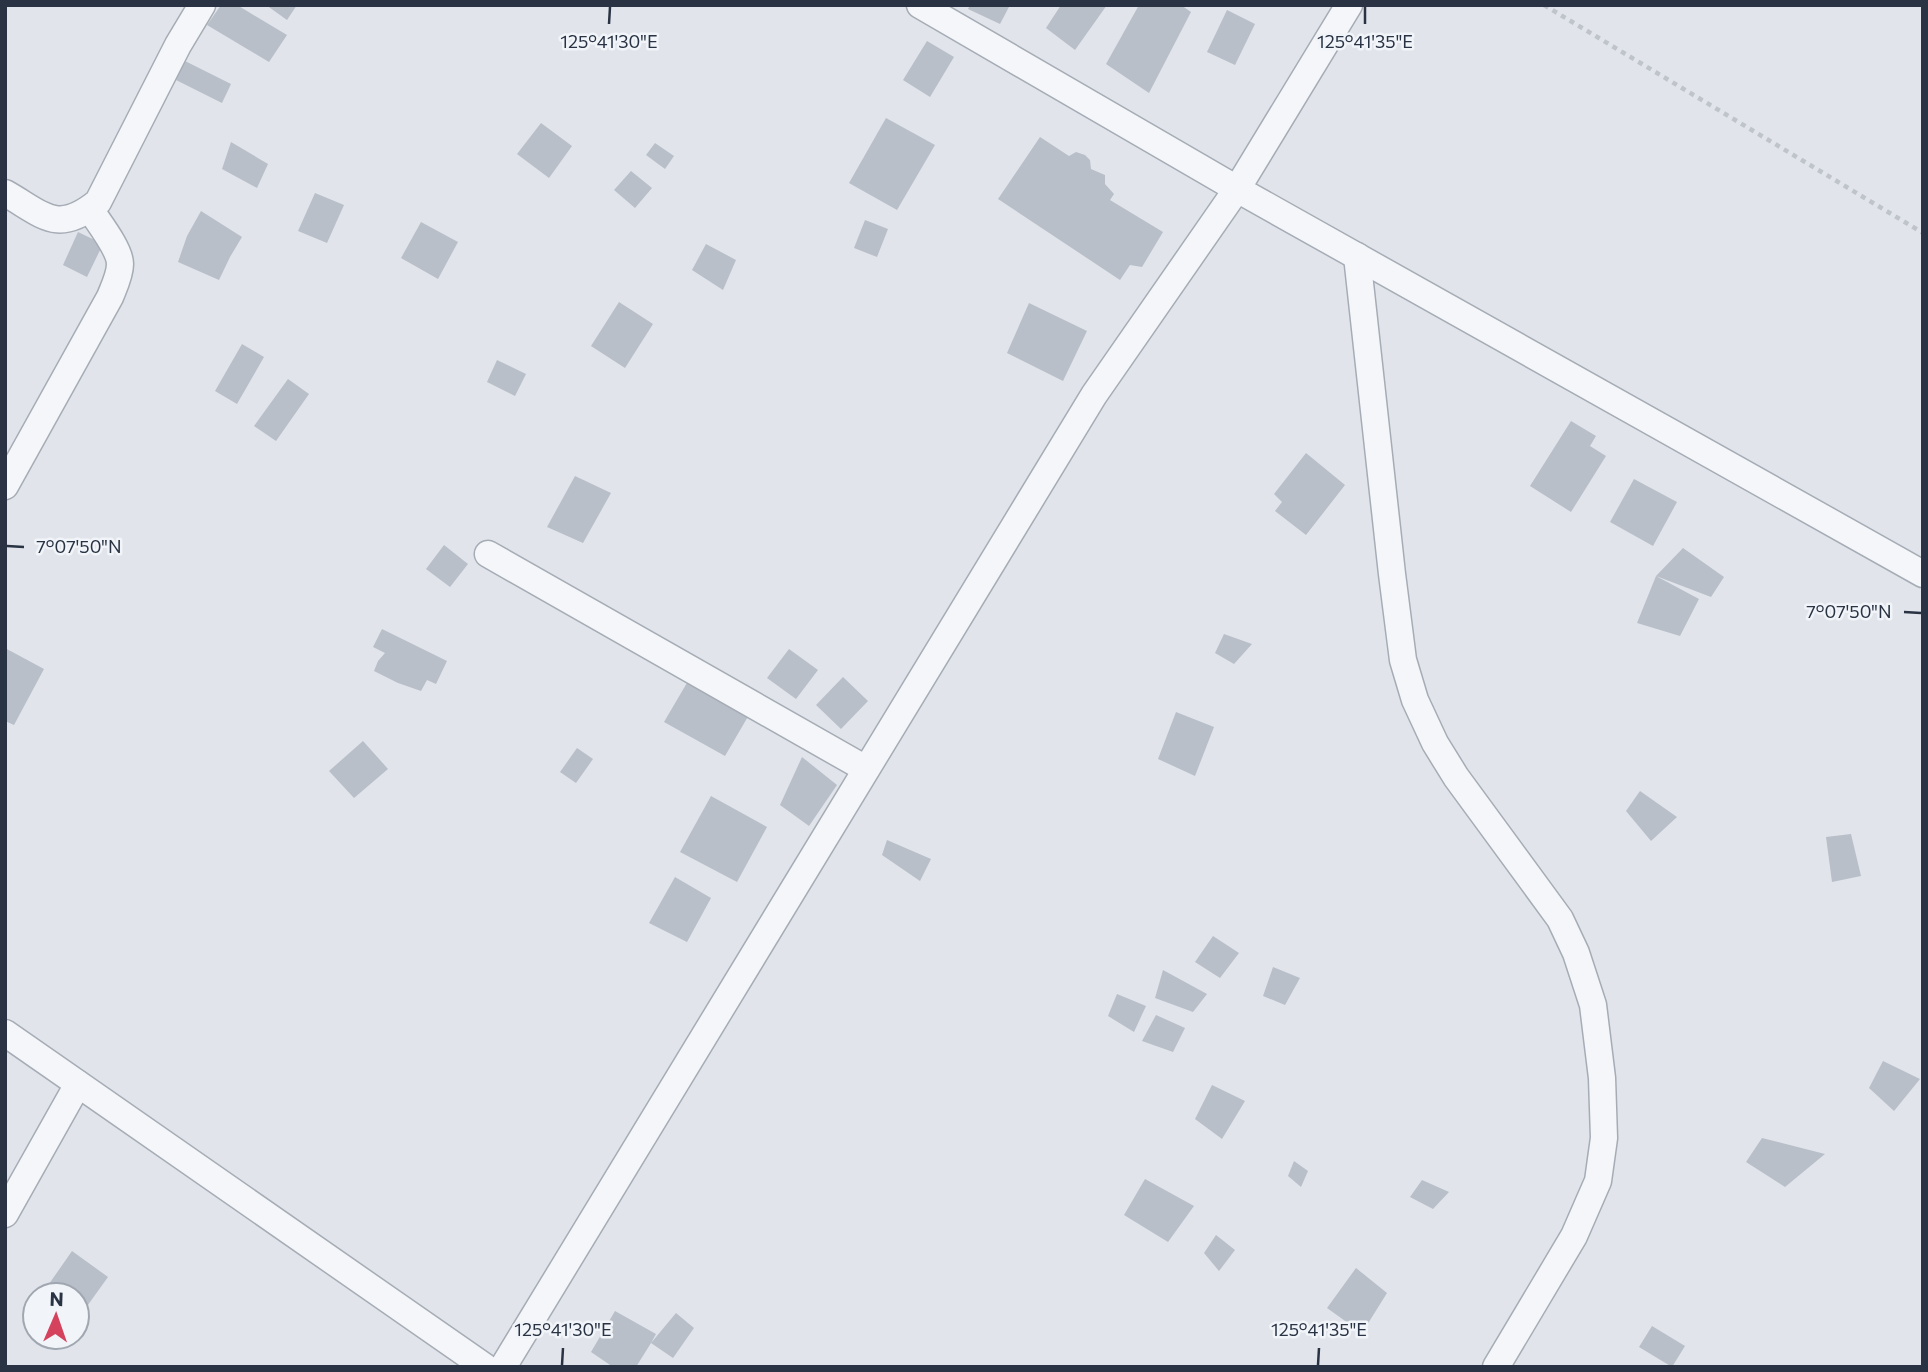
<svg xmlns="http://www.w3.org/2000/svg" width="1928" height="1372" viewBox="0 0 1928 1372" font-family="Commissioner,sans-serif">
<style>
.building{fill:#b8bfc8}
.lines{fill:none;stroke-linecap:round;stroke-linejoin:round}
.street-casing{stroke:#a6acb5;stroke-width:29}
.path{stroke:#bfc3ca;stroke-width:4.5;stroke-dasharray:5 5;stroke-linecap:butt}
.street{stroke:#f4f6f9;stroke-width:26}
.ticks{fill:none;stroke:#293343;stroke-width:2.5}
.ticks-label{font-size:18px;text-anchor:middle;fill:#293343;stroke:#f1f4f8;stroke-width:5;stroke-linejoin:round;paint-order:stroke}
</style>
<rect width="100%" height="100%" fill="#e1e5eb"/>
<g class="building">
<polygon points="221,5 237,5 287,35 269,62 207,25"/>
<polygon points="266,5 297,5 287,20"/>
<polygon points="970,5 1010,5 1000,24 968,9"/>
<polygon points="1061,5 1107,5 1075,50 1046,28"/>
<polygon points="1139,5 1181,5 1191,12 1149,93 1106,64"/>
<polygon points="1227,10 1255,24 1235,65 1207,52"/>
<polygon points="927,41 954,57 930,97 903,80"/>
<polygon points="185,61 231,84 222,103 176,80"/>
<polygon points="886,118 935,145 897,210 849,183"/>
<polygon points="541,123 572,146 549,178 517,154"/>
<polygon points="1040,137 1069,156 1076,152 1085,155 1090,160 1091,169 1105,175 1105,184 1114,194 1110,200 1163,232 1142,267 1130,265 1120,280 998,199"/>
<polygon points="231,142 268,164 257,188 222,169"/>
<polygon points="655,143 674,156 665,169 646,155"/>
<polygon points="631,171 652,188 635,208 614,190"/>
<polygon points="315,193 344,205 327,243 298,231"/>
<polygon points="201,211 242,237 230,257 219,280 178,262 187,236"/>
<polygon points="865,220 888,229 877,257 854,248"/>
<polygon points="421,222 458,242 438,279 401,258"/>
<polygon points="78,232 103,244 87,277 63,265"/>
<polygon points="706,244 736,260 723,290 692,270"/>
<polygon points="619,302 653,324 625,368 591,346"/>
<polygon points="1029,303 1087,331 1063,381 1007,353"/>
<polygon points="242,344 264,357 237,404 215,391"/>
<polygon points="497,360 526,374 515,396 487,382"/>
<polygon points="288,379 309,394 276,441 254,426"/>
<polygon points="1571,421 1596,436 1590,446 1606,456 1571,512 1530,486"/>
<polygon points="1306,453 1345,485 1306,535 1275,511 1282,502 1274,494"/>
<polygon points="575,476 611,493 583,543 547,527"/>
<polygon points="1634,479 1677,502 1653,546 1610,522"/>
<polygon points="444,545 468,564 450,587 426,569"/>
<polygon points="1683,548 1724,577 1711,597 1656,576 1699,599 1680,636 1637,623 1656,576"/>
<polygon points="382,629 447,661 436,684 427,680 421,691 398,683 374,671 378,661 385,653 373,647"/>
<polygon points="1224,634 1252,644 1234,664 1215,653"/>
<polygon points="5,648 44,669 14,725 5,721"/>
<polygon points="789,649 818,670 796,699 767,678"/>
<polygon points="691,676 753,708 725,756 664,722"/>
<polygon points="843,677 868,701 841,729 816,705"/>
<polygon points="1176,712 1214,727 1195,776 1158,759"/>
<polygon points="363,741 388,769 354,798 329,771"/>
<polygon points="577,748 593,759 576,783 560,772"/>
<polygon points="802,757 837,785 809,826 780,805"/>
<polygon points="1640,791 1677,817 1651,841 1626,811"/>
<polygon points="711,796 767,827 737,882 680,852"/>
<polygon points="1851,834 1861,876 1832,882 1826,837"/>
<polygon points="887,840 931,859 920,881 882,855"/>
<polygon points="675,877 711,898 687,942 649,923"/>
<polygon points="1213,936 1239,953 1220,978 1195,962"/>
<polygon points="1273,967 1300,978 1285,1005 1263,996"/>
<polygon points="1163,970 1207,994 1193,1012 1155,998"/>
<polygon points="1117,994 1146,1006 1134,1032 1108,1016"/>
<polygon points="1156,1015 1185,1028 1173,1052 1142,1041"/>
<polygon points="1883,1061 1920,1079 1894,1111 1869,1088"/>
<polygon points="1212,1085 1245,1101 1222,1139 1195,1119"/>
<polygon points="1762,1138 1825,1154 1785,1187 1746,1162"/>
<polygon points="1294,1161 1308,1171 1301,1187 1288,1176"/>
<polygon points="1145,1179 1194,1206 1168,1242 1124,1215"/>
<polygon points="1422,1180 1449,1192 1433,1209 1410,1197"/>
<polygon points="1216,1235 1235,1250 1219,1271 1204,1253"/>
<polygon points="72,1251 108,1277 85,1309 77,1304 77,1295 65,1295 49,1284"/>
<polygon points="1356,1268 1387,1293 1362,1333 1327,1308"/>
<polygon points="615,1311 656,1334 651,1343 676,1313 694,1328 673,1358 651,1343 636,1367 613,1367 591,1352"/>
<polygon points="1652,1326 1685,1346 1672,1367 1639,1347"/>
</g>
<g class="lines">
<g class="street-casing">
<g id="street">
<polyline points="920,5 1237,189 1923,574"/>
<path d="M5,193C44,215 57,235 98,202L178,45L202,5"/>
<polyline points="1357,256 1392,574 1403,660 1415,700 1435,743 1456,777 1560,919 1576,953 1593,1005 1602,1078 1604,1138 1598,1181 1574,1236 1496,1367"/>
<path d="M5,486L110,297C114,287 120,275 120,264C120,249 98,222 90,209"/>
<polyline points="488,554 866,769"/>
<polyline points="5,1033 485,1367"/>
<polyline points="5,1214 78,1084"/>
<polyline points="503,1367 1094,395 1237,189 1349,5"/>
</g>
</g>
<polyline class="path" points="1544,5 1923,233"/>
<use href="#street" class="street"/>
</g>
<path class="ticks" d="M609,24L610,7M1365,24V7M7,546L24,547M1904,612L1921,613M562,1365L563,1348M1318,1365L1319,1348"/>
<g class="ticks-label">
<text x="609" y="48">125°41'30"E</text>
<text x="1365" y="48">125°41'35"E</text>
<text x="79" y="553">7°07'50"N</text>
<text x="1849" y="618">7°07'50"N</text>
<text x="563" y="1336">125°41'30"E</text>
<text x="1319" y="1336">125°41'35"E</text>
</g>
<rect width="1928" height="1372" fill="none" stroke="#293343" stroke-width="14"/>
<g transform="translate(56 1316) rotate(2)"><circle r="33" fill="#f1f4f8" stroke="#a1a7b0" stroke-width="2"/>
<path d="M0-5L12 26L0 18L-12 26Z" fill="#d4425e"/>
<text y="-10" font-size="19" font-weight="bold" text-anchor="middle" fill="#293343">N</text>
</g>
</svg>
